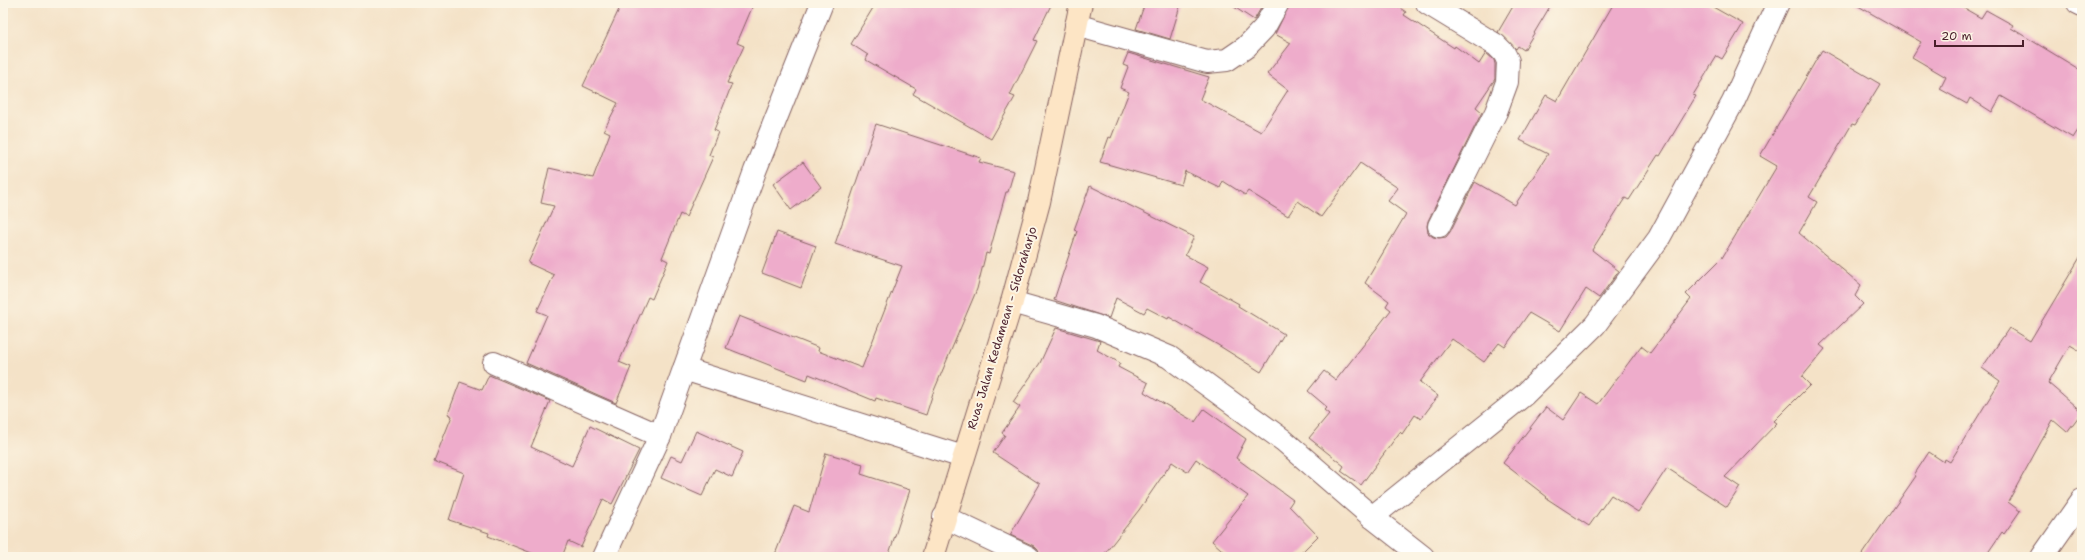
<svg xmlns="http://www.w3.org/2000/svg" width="2085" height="560" viewBox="0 0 2085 560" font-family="'Shantell Sans',sans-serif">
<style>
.building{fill:#eeaccb}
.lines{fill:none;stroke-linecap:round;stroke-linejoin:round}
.minor-casing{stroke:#866362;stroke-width:24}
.secondary-casing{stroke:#866362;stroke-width:24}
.minor{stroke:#fff;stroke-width:22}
.secondary{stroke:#fde5c5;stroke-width:22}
.labels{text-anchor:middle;stroke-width:4;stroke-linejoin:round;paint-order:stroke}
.street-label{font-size:12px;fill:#4a1f2b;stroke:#fcf5e5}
</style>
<rect width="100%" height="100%" fill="#fcf5e5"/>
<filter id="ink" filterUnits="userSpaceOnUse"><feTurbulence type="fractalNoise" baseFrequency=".025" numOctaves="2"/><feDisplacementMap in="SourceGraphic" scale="8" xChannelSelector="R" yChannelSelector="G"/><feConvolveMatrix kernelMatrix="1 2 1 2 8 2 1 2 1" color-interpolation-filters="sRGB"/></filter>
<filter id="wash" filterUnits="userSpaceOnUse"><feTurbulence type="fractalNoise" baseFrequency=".012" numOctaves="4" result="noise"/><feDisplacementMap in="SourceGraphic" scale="16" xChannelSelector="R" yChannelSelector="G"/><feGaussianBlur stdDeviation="0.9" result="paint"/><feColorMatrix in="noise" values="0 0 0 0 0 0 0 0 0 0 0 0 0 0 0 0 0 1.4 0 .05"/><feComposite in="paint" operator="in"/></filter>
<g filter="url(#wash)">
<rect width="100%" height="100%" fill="#f4e2c7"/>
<g id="blocks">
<g class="building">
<polygon points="622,3 754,3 737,43 744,46 727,83 732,84 714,130 718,132 709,155 713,157 686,217 680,214 662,258 668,261 652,299 648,297 619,362 631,367 616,403 526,363 547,315 537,311 554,275 528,263 554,206 541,203 549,168 593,178 610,133 604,130 618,103 583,86"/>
<polygon points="876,3 1052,3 1034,40 1037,41 1010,95 1015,97 991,139 913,94 916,89 866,60 868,55 851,44"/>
<polygon points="1145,3 1181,3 1170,39 1136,29"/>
<polygon points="1228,3 1264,3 1254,20"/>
<polygon points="1290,3 1392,3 1406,12 1404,15 1454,48 1455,46 1479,64 1486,53 1494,60 1495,64 1495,79 1476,107 1482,112 1428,221 1427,226 1428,233 1433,237 1439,238 1446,237 1450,232 1475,182 1515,205 1548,154 1520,140 1546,95 1557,101 1614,3 1706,3 1743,24 1722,59 1717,56 1693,95 1696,96 1660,156 1658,155 1629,200 1625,198 1592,250 1619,271 1599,298 1586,289 1560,331 1529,313 1505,347 1499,343 1484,362 1452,339 1420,382 1438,396 1421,419 1415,415 1402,434 1400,432 1361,485 1341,471 1344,466 1309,438 1329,414 1324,410 1327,407 1308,391 1324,371 1336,380 1391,310 1386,306 1389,301 1365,283 1406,214 1388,201 1398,188 1360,163 1321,217 1298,201 1288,216 1248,191 1245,195 1223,181 1220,188 1185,171 1181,185 1100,162 1109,137 1111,138 1129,92 1120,88 1128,67 1123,65 1128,53 1209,77 1200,99 1261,132 1288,90 1267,74 1291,43 1275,34"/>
<polygon points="1515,3 1552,3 1524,50 1518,46 1516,49 1498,32"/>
<polygon points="1853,3 1955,3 1981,18 1986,10 2013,25 2011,28 2082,71 2082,124 2073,138 2001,96 1992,112 1970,98 1967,104 1940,89 1946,77 1912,57 1921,42"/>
<polygon points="1822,50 1880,84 1855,125 1852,124 1809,197 1817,202 1799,233 1861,285 1855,296 1863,304 1820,345 1825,349 1802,377 1810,385 1774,421 1777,423 1725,477 1740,487 1727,507 1667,468 1638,512 1611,495 1589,526 1546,498 1547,497 1503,463 1546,407 1563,420 1581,393 1598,404 1641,346 1650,353 1691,299 1686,294 1722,258 1777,166 1760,156"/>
<polygon points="876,124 981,158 979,162 1014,171 1008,192 1006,192 989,254 986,253 977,289 933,393 926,415 876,398 875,401 809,374 807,380 726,348 739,316 819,348 818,351 862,368 902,266 835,244"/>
<polygon points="803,162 821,187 791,210 773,184"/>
<polygon points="1090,186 1194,237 1185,255 1208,267 1200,282 1239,304 1238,306 1284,334 1261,372 1218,345 1169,317 1168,319 1147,308 1144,313 1116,298 1109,318 1054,300 1077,231 1074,230"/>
<polygon points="777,232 816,246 801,288 762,273"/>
<polygon points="2082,254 2082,352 2070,345 2048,383 2082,412 2067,432 2053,420 2008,502 2020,511 2004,534 2002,532 1985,557 1860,557 1916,476 1914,475 1929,452 1944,462 1945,459 1950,462 2000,381 1982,368 2009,328 2030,341"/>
<polygon points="1056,328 1100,341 1097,350 1120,363 1118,367 1148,383 1144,392 1195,422 1204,409 1246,439 1236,458 1293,500 1289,506 1318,536 1297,557 1230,557 1212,541 1248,496 1196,459 1187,472 1172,462 1139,510 1102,557 1040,557 1038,550 1034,546 1010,535 1040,484 993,453 1005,435 1002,433 1020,407 1013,402 1040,363"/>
<polygon points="489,375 550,401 531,447 572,466 590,426 639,450 612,504 603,499 581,547 568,541 562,557 542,557 488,536 489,533 449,520 464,473 434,461 452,416 448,414 460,382 482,390"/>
<polygon points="696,431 743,452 732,477 715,469 702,496 661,478 671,456 682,461"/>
<polygon points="826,453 863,464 861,474 910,490 888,557 774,557 794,506 809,512"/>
</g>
</g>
</g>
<g filter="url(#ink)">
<use href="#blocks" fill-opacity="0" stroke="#866362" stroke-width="1"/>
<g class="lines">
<g class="minor-casing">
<g id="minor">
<polyline points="1427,3 1496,45 1504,53 1508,61 1507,82 1496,112 1439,226"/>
<polyline points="2078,3 2082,5"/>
<polyline points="1076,25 1207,62 1227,60 1246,47 1264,28 1278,3"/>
<polyline points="1012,302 1096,326 1169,357 1283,440 1372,517 1423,557"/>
<polyline points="494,363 660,436"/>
<polyline points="684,369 963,457"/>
<polyline points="944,517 1028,557"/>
<polyline points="1372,517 1524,395 1595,325 1659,238 1733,102 1778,3"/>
<polyline points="604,557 660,436 755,171 822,3"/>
<polyline points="2042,557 2082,500"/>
</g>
</g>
<g class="secondary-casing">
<polyline id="secondary" points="933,557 1012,302 1039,202 1081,3"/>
</g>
<use href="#minor" class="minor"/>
<use href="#secondary" class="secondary"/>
</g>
</g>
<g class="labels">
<g class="street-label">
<text transform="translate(1002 328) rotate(-73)" y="4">Ruas Jalan Kedamean - Sidoraharjo</text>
</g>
</g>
<rect width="2085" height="560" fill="none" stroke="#fcf5e5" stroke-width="16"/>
<path d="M1935 40v6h88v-6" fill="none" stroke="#4a1f2b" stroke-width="2"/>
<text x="1941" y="40" font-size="12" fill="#4a1f2b" stroke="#fcf5e5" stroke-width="3" paint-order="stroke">20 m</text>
</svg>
